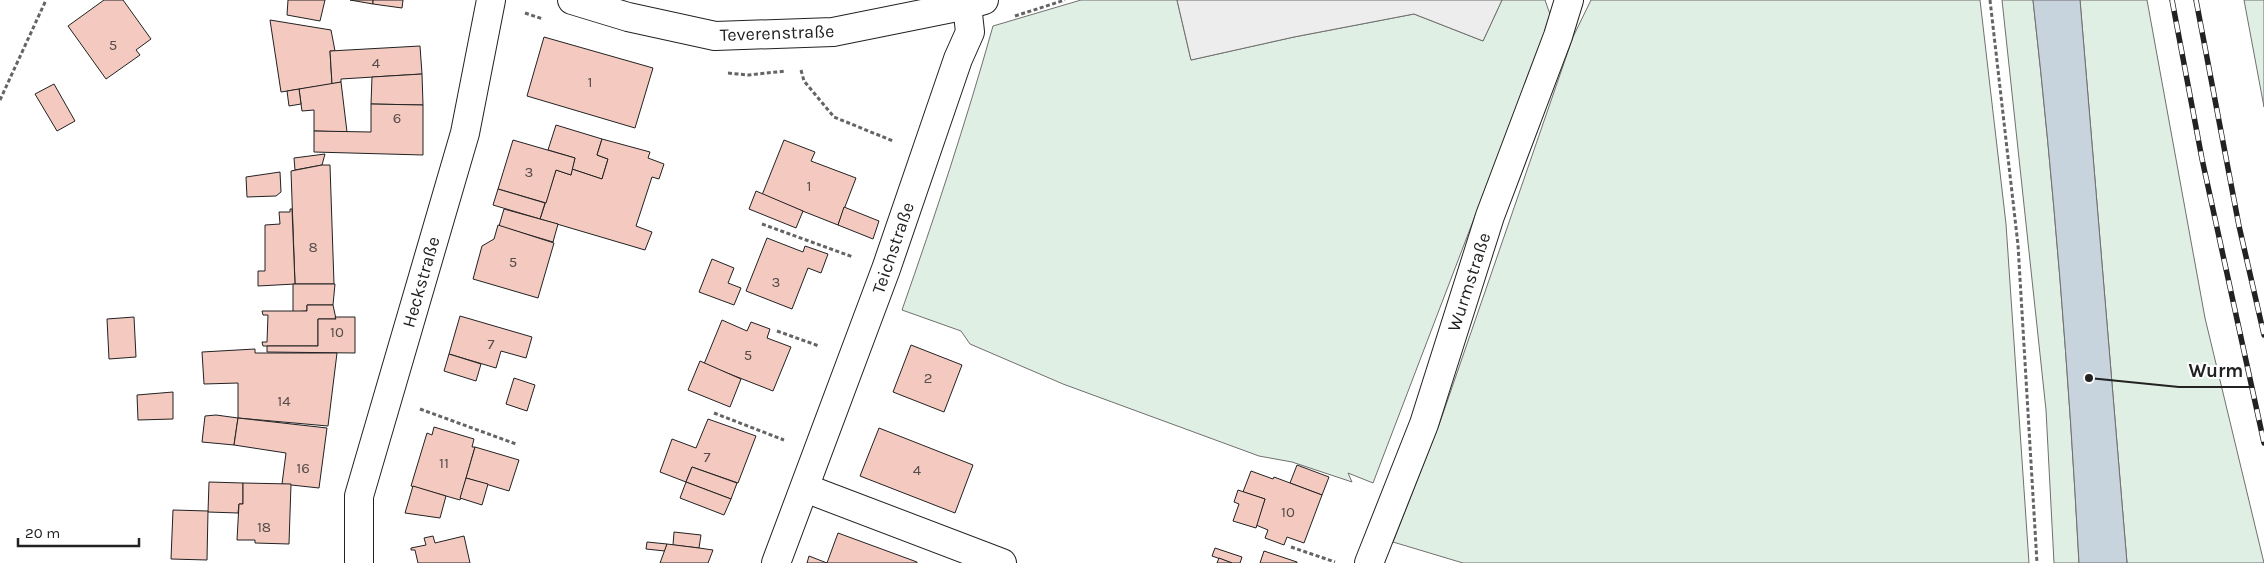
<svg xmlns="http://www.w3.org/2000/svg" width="2264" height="563" viewBox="0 0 2264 563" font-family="Karla,sans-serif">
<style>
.green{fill:#e0efe3;stroke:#6f6f6f}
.parking{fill:#ededed;stroke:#6f6f6f}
.water{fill:#c7d3dd;stroke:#6f6f6f}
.building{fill:#f3c9c0;stroke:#222}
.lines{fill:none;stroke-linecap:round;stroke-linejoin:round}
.street-casing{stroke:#222;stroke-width:30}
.secondary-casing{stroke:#222;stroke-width:30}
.path{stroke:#646464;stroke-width:3;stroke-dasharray:4 2.5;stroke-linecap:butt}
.street{stroke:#fff;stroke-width:28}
.secondary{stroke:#fff;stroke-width:28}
.rail-casing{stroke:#222;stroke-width:5.5}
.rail{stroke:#fff;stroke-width:4;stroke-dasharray:11;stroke-linecap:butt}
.labels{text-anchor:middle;stroke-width:4;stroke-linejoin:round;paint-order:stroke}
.number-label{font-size:15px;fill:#564c4a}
.street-label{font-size:18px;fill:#222;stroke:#fff}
.leader{fill:none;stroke:#222;stroke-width:2}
.callout-dot{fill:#222;stroke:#fff;stroke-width:2}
.callout-label{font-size:19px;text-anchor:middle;font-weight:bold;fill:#222;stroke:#fff;stroke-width:4;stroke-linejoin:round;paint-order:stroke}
</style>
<rect width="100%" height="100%" fill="#fff"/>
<g class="green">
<path d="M1081,0H1177L1191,60L1294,37L1414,14L1483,41L1502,0H1545L1551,17L1373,483L1348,473L1352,482L1292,462L1259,456L1063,384L970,344L961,331L902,310C935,216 966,122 993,26Z"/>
<polygon points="1591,0 1980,0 2006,224 2029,563 1463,563 1393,542 1439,425 1573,37"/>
<path d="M2002,0H2033C2054,187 2069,375 2079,563H2054L2046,410Z"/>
<polygon points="2080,0 2147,0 2205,318 2264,563 2127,563"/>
<polygon points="2244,0 2264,0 2264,107"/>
</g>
<polygon class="parking" points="1177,0 1502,0 1483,41 1414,14 1294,37 1191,60"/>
<path class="water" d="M2033,0H2080L2127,563H2079C2069,375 2054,187 2033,0Z"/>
<g class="building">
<polygon points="104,0 123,0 151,39 136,50 140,55 106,79 68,26"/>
<polygon points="288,0 325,0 320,21 287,15"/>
<polygon points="350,0 373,0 373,4"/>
<polygon points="373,0 403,0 402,8 373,4"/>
<polygon points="270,20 331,30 335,51 330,51 332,84 281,92"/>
<polygon points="544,37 653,68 635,128 527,96"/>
<polygon points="420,46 422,74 341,79 341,82 332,84 330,51"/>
<polygon points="422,74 423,105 371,104 372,77"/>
<polygon points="341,82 347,132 314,131 314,110 302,111 299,89"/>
<polygon points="54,84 75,121 57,131 35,94"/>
<polygon points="299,89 301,104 289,106 287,91"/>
<polygon points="371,104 423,105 423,155 314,152 314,131 371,132"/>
<polygon points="556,125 602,139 597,155 608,159 602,179 572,169 575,158 548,150"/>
<polygon points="602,139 650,152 648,158 664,164 659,179 652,177 636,226 652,232 645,250 540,219 556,170 571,175 572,169 602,179 608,159 597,155"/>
<polygon points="513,140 575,158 571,175 556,170 546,203 498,189"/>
<polygon points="784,140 815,152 811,161 856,178 838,225 762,195"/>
<polygon points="325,154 322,165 295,170 294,158"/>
<polygon points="322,165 330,165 334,284 295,284 291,171"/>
<polygon points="280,172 281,192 276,196 247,197 246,177"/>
<polygon points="498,189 545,203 540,219 493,205"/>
<polygon points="756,191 803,211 796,228 749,209"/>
<polygon points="844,207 879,221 873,239 838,225"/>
<polygon points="290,209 292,209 295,284 258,286 258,271 265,271 265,225 280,224 279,212 290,212"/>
<polygon points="504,209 558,224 553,242 499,226"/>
<polygon points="498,225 554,243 538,298 473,279 482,246 494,239"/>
<polygon points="767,238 803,252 805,246 828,254 821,273 808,268 792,309 746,291"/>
<polygon points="712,259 734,268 728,283 741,288 734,305 699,292"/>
<polygon points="293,284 335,284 333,305 307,305 307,311 293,312"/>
<polygon points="307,305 333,305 336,319 318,319 318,346 263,346 262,342 267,342 268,315 263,315 262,311 307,311"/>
<polygon points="460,316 532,337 526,358 501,351 496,368 449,354"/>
<polygon points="134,317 136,357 109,359 107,319"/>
<polygon points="335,317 355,317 355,353 267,352 267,346 318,346 318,319 336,319"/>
<polygon points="722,320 747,331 751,322 770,329 767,338 791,347 773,391 704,364"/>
<polygon points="911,345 962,365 944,412 893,392"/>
<polygon points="255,349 255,353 337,353 328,426 238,418 238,383 204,384 202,352"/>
<polygon points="449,354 481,364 476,381 444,371"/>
<polygon points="700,361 741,379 730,407 688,390"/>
<polygon points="514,378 535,385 527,411 506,404"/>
<polygon points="173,392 173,419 138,420 137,395"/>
<polygon points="216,415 238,418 234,445 202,442 205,416"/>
<polygon points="238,418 327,428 319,488 282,484 286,453 234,445"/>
<polygon points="708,419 756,436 738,483 692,467 686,482 660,472 672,439 696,448"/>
<polygon points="434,427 474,439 472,447 475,447 460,500 411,486 427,433 432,435"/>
<polygon points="879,428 973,465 955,513 860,476"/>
<polygon points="475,447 519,460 509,491 466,478"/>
<polygon points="1297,465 1329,477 1322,495 1290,483"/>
<polygon points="692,467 737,483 731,499 686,482"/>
<polygon points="1251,471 1273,479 1274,477 1322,495 1304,543 1287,537 1284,545 1265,538 1268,530 1256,525 1265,499 1243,492"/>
<polygon points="466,478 488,484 482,505 460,498"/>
<polygon points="209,482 243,483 243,504 239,504 238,513 208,512"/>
<polygon points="686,482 731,499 724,515 680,498"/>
<polygon points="243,483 291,484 289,544 255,543 255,540 237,540 239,504 243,504"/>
<polygon points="413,486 446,496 440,518 405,513"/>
<polygon points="1238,490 1265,499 1256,528 1233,521 1239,504 1234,502"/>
<polygon points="173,510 208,511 207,560 171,559"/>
<polygon points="674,532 701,535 699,548 673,545"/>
<polygon points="838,533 917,562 917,563 827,563"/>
<polygon points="433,536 435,543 464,536 470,563 418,563 415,550 411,550 411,548 426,545 424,538"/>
<polygon points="647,542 667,544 665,551 646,549"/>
<polygon points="667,544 699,548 713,550 708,563 660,563"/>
<polygon points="1215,548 1242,557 1240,563 1232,563 1212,556"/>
<polygon points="1264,551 1297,562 1297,563 1260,563"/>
<polygon points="809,556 827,563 807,563"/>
<polygon points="1219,558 1232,563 1217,563"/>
</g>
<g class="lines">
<g class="street-casing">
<g id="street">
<polyline points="805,488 1002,563"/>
<polyline points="359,563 359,496 465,133 491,0"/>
<polyline points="776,563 886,269 958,59 970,32 967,5"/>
<polyline points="1369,563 1424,424 1490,216 1558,36 1569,0"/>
</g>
</g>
<g class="secondary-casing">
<polyline id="secondary" points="572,0 628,17 715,36 833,32 967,5 984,0"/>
</g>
<g class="path">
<polyline points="1990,0 2018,245 2037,563"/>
<polyline points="525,13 543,19"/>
<polyline points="1015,16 1065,0"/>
<polyline points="801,70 804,81 834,117 893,141"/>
<polyline points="728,73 748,75 786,71"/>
<polyline points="0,100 46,0"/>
<polyline points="762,224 853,257"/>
<polyline points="777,331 819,346"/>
<polyline points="420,409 516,444"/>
<polyline points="714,413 784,440"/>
<polyline points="1291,547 1335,562"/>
</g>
<use href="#street" class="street"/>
<use href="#secondary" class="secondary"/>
<g class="rail-casing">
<g id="rail">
<polyline points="2172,0 2202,159 2264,443"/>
<polyline points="2196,0 2239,226 2264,335"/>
</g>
</g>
<use href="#rail" class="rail"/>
</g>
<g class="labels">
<g class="number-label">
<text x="113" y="50">5</text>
<text x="376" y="68">4</text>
<text x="590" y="87">1</text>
<text x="397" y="123">6</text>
<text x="529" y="177">3</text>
<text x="809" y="191">1</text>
<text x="313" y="252">8</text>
<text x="513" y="267">5</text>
<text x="776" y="287">3</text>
<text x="337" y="337">10</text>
<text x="491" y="349">7</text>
<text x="748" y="360">5</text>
<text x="928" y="383">2</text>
<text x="284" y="406">14</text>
<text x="707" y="462">7</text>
<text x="444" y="468">11</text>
<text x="303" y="473">16</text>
<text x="917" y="475">4</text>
<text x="1288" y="517">10</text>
<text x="264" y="532">18</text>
</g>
<g class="street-label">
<text transform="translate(777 33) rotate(-2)" y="6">Teverenstraße</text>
<text transform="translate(893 248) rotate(-71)" y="6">Teichstraße</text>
<text transform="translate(421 282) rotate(-74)" y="6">Heckstraße</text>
<text transform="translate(1469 282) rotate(-72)" y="6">Wurmstraße</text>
</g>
</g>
<path class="leader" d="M2089 378L2179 387H2254"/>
<circle class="callout-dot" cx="2089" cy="378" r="5"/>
<g class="callout-label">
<text x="2216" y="377">Wurm</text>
</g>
<path d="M18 538v8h121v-8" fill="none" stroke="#222222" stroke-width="2.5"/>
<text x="25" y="538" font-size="15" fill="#222222" stroke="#ffffff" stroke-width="4" paint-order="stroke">20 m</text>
</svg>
